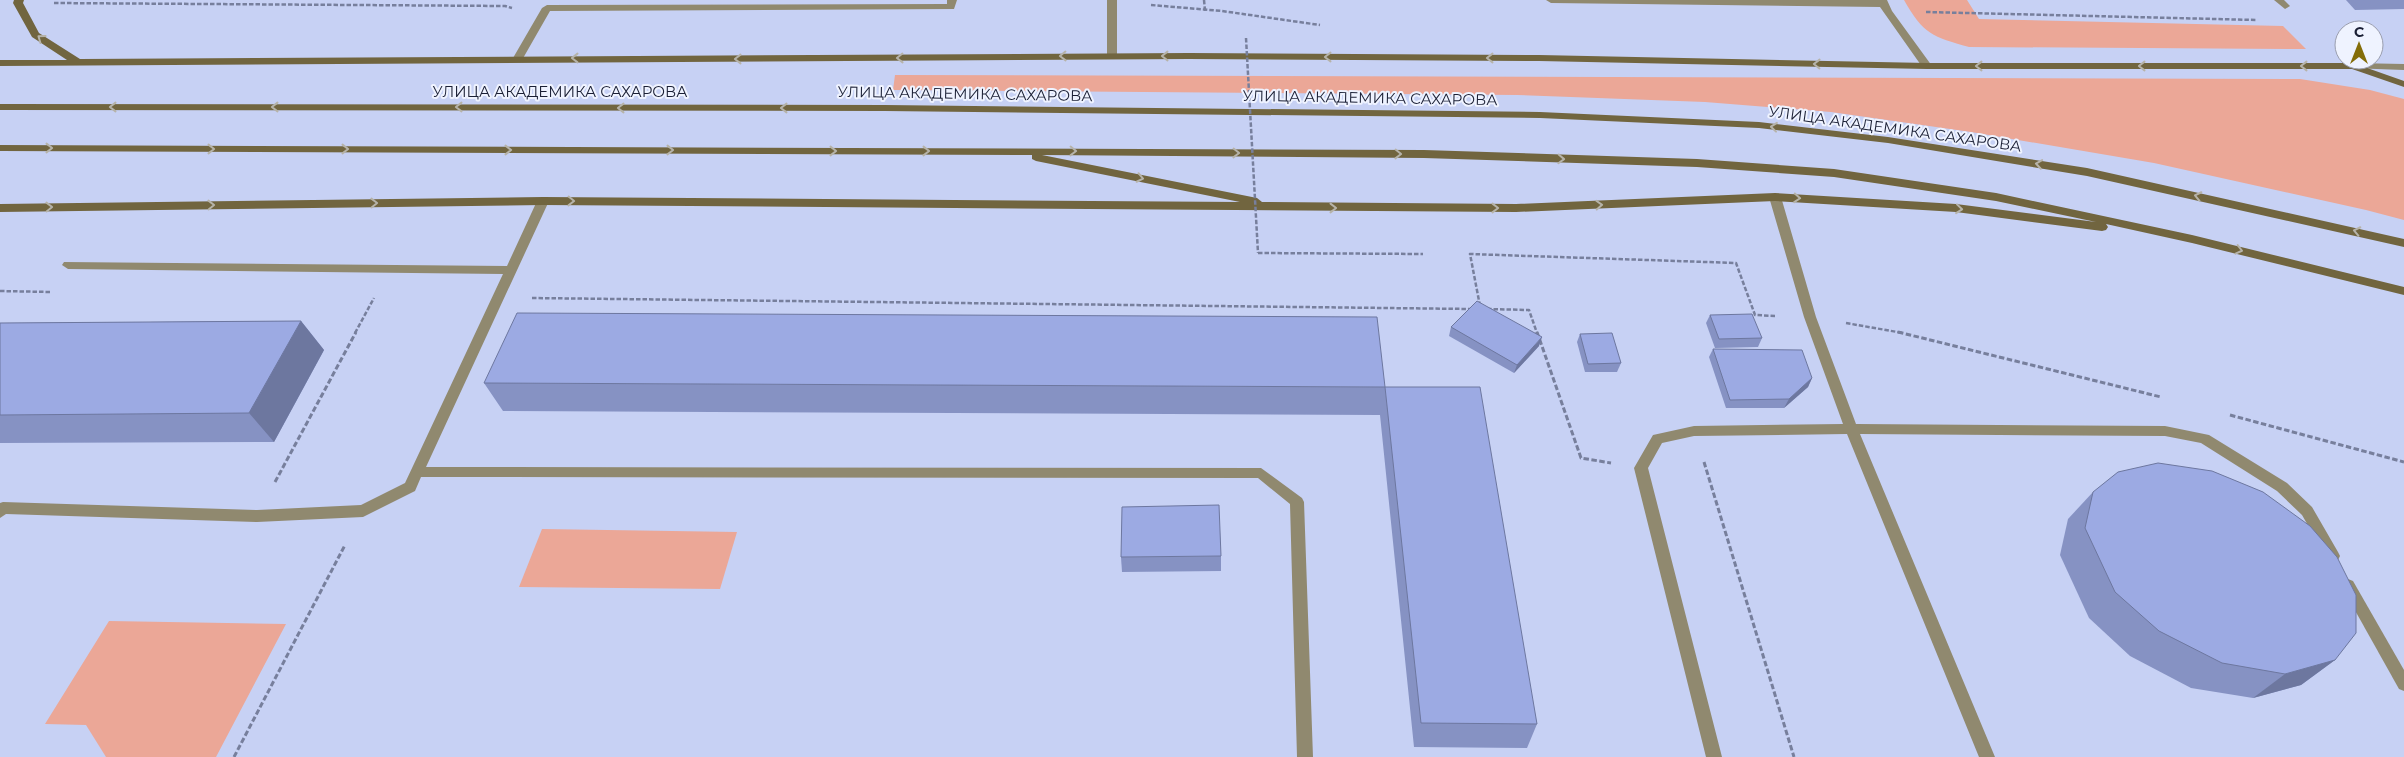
<svg xmlns="http://www.w3.org/2000/svg" width="2404" height="757" viewBox="0 0 2404 757" font-family="Montserrat,sans-serif">
<style>
.green{fill:#eba797}
.lines{fill:none;stroke-linecap:round;stroke-linejoin:round}
.path-far1{stroke:#777f9c;stroke-width:2.5;stroke-dasharray:4.5 2;stroke-linecap:butt}
.path{stroke:#777f9c;stroke-width:3;stroke-dasharray:5.5 2.5;stroke-linecap:butt}
.lane{fill:#90896f;fill-rule:evenodd}
.street{fill:#90896f;fill-rule:evenodd}
.secondary{fill:#71653f;fill-rule:evenodd}
.path-bridge{stroke:#777f9c;stroke-width:2.5;stroke-dasharray:4.5 2;stroke-linecap:butt}
.wall{fill:#8692c3}
.shaded-wall{fill:#6d779f}
.building{fill:#9caae3;stroke:#6d779f}
.oneway{stroke:#b6b3a9}
.labels{text-anchor:middle;stroke-width:4;stroke-linejoin:round;paint-order:stroke}
.street-label{font-size:15px;fill:#1a1f35;stroke:#eff3ff}
</style>
<rect width="100%" height="100%" fill="#c7d1f4"/>
<g class="green">
<path d="M1904,0H1967L1979,19L2283,26L2306,49L1969,47C1933,37 1923,34 1904,0Z"/>
<polygon points="895,75 2300,79 2370,90 2404,99 2404,220 2366,210 2154,163 1971,132 1831,112 1705,102 1517,95 893,90"/>
<polygon points="542,529 737,532 720,589 519,587"/>
<polygon points="109,621 286,624 216,757 106,757 86,725 45,724"/>
</g>
<g class="lines">
<g class="path-far1">
<polyline points="1204,0 1205,11"/>
<polyline points="54,3 505,6 512,8"/>
<polyline points="1151,5 1222,11 1320,25"/>
<polyline points="1926,12 2257,20"/>
<polyline points="1258,253 1423,254"/>
<polyline points="0,291 51,292"/>
<polyline points="532,298 1471,309"/>
<polyline points="1480,306 1470,254 1736,263 1755,315 1776,316"/>
<polyline points="1487,309 1529,310 1537,333"/>
<polyline points="1846,323 1903,333"/>
<polyline points="355,333 374,298"/>
</g>
<g class="path">
<polyline points="1537,332 1581,458 1611,463"/>
<polyline points="1898,332 2161,397"/>
<polyline points="2230,415 2404,462"/>
<polyline points="1704,462 1794,757"/>
<polyline points="275,482 356,332"/>
<polyline points="234,757 345,545"/>
</g>
<g class="lane">
<polygon points="947,0 957,0 954,9 550,11 522,60 514,60 513,58 542,8 547,5 947,4"/>
<polygon points="1546,0 1887,0 1892,11 1932,66 1931,68 1923,68 1880,7 1551,3"/>
<polygon points="2274,0 2284,0 2290,6 2285,9"/>
<polygon points="1775,193 1781,197 1816,317 1856,424 2165,426 2209,435 2287,483 2312,507 2338,552 2340,556 2338,560 2333,562 2328,560 2302,515 2277,491 2201,443 2165,436 1860,434 1995,757 1979,757 1847,434 1694,436 1662,443 1648,468 1722,757 1706,757 1634,468 1653,435 1694,426 1843,424 1804,317 1769,197"/>
<polygon points="543,197 549,201 426,467 1261,468 1302,498 1304,502 1313,757 1297,757 1290,504 1258,478 421,477 415,491 363,517 257,522 6,514 0,518 0,503 3,502 257,510 361,505 405,483 503,274 68,269 62,265 64,262 507,266 537,201"/>
<polygon points="2348,579 2353,581 2404,670 2404,691 2399,689 2343,589 2341,585 2343,581"/>
</g>
<g class="street">
<polygon points="1107,0 1117,0 1117,56 1112,59 1107,56"/>
<polygon points="2353,63 2404,64 2404,70 2349,68 2349,64"/>
</g>
<g class="secondary">
<polygon points="14,0 24,0 23,3 39,33 80,59 1189,53 1539,55 1927,63 2353,63 2404,81 2404,87 2352,69 1927,69 1539,61 1189,59 0,66 0,60 67,60 32,37 13,3"/>
<polygon points="0,104 885,105 1540,112 1759,122 1888,137 2087,168 2404,239 2404,247 2087,176 1888,143 1759,128 1540,118 885,111 0,110"/>
<path d="M0,145L1424,150L1697,159L1834,169L1996,193L2192,235L2404,287V295L2192,243L2106,224L2108,227L2106,230L2102,231L1956,212L1775,201L1516,212L543,205L0,212V204L543,197L1240,202L1036,161L1032,159V155L0,151ZM1042,155L1424,158L1697,167L1834,177L1996,201L2096,222L1956,204L1775,193L1516,204L1262,202L1257,198Z"/>
</g>
<polyline class="path-bridge" points="1246,38 1258,253"/>
</g>
<g class="wall">
<polygon points="2346,0 2404,0 2404,9 2355,10"/>
<polygon points="1710,315 1762,338 1758,347 1715,348 1706,323"/>
<polygon points="301,321 324,350 274,442 0,443 0,323"/>
<polygon points="1451,327 1539,346 1514,373 1449,336"/>
<polygon points="1580,334 1621,363 1617,372 1585,372 1577,342"/>
<polygon points="1713,349 1812,378 1808,387 1784,408 1726,408 1709,357"/>
<polygon points="484,383 1385,387 1537,724 1527,748 1414,747 1380,415 503,411"/>
<polygon points="2093,492 2335,660 2301,685 2253,698 2191,688 2130,656 2089,618 2060,555 2068,519"/>
<polygon points="1221,556 1221,571 1122,572 1121,557"/>
</g>
<g class="shaded-wall">
<polygon points="301,321 324,350 274,442 249,413"/>
<polygon points="1542,337 1539,346 1514,373 1517,365"/>
<polygon points="1812,378 1808,387 1784,408 1789,399"/>
<polygon points="2335,660 2301,685 2253,698 2285,674"/>
</g>
<g class="building">
<polygon points="1477,301 1542,337 1517,365 1451,327"/>
<polygon points="517,313 1377,317 1385,387 484,383"/>
<polygon points="1752,314 1762,338 1719,339 1710,315"/>
<polygon points="301,321 249,413 0,415 0,323"/>
<polygon points="1612,333 1621,363 1588,364 1580,334"/>
<polygon points="1713,349 1802,350 1812,378 1789,399 1730,400"/>
<polygon points="1385,387 1480,387 1537,724 1421,723"/>
<polygon points="2158,463 2212,471 2263,492 2310,526 2337,557 2356,595 2356,633 2335,660 2285,674 2222,663 2159,631 2115,592 2085,528 2093,492 2118,472"/>
<polygon points="1219,505 1221,556 1121,557 1122,507"/>
</g>
<defs><path id="oneway-chevron" d="M-2-3.5L2.5 0L-2 3.5" fill="none" stroke-width="1.6" stroke-linecap="round" stroke-linejoin="round" transform="scale(1.25)"/></defs>
<g class="oneway">
<use href="#oneway-chevron" transform="translate(41 38) rotate(-144)"/>
<use href="#oneway-chevron" transform="translate(1063 56) rotate(179)"/>
<use href="#oneway-chevron" transform="translate(1165 56) rotate(180)"/>
<use href="#oneway-chevron" transform="translate(1328 57) rotate(-180)"/>
<use href="#oneway-chevron" transform="translate(575 58) rotate(-180)"/>
<use href="#oneway-chevron" transform="translate(900 58) rotate(179)"/>
<use href="#oneway-chevron" transform="translate(1490 58) rotate(-180)"/>
<use href="#oneway-chevron" transform="translate(738 59) rotate(-180)"/>
<use href="#oneway-chevron" transform="translate(1817 64) rotate(-179)"/>
<use href="#oneway-chevron" transform="translate(1979 66) rotate(180)"/>
<use href="#oneway-chevron" transform="translate(2142 66) rotate(180)"/>
<use href="#oneway-chevron" transform="translate(2304 66) rotate(180)"/>
<use href="#oneway-chevron" transform="translate(113 107) rotate(-180)"/>
<use href="#oneway-chevron" transform="translate(275 107) rotate(-180)"/>
<use href="#oneway-chevron" transform="translate(459 107) rotate(-180)"/>
<use href="#oneway-chevron" transform="translate(621 108) rotate(-180)"/>
<use href="#oneway-chevron" transform="translate(784 108) rotate(-180)"/>
<use href="#oneway-chevron" transform="translate(1774 127) rotate(-174)"/>
<use href="#oneway-chevron" transform="translate(49 148)"/>
<use href="#oneway-chevron" transform="translate(211 149)"/>
<use href="#oneway-chevron" transform="translate(345 149)"/>
<use href="#oneway-chevron" transform="translate(508 150)"/>
<use href="#oneway-chevron" transform="translate(670 150)"/>
<use href="#oneway-chevron" transform="translate(833 151)"/>
<use href="#oneway-chevron" transform="translate(926 151)"/>
<use href="#oneway-chevron" transform="translate(1073 151) rotate(1)"/>
<use href="#oneway-chevron" transform="translate(1236 153) rotate(1)"/>
<use href="#oneway-chevron" transform="translate(1398 154) rotate(1)"/>
<use href="#oneway-chevron" transform="translate(1561 159) rotate(2)"/>
<use href="#oneway-chevron" transform="translate(2039 164) rotate(-171)"/>
<use href="#oneway-chevron" transform="translate(1140 178) rotate(12)"/>
<use href="#oneway-chevron" transform="translate(2198 196) rotate(-168)"/>
<use href="#oneway-chevron" transform="translate(1797 198) rotate(4)"/>
<use href="#oneway-chevron" transform="translate(571 201) rotate(1)"/>
<use href="#oneway-chevron" transform="translate(374 203) rotate(-1)"/>
<use href="#oneway-chevron" transform="translate(211 205) rotate(-1)"/>
<use href="#oneway-chevron" transform="translate(1599 205) rotate(-3)"/>
<use href="#oneway-chevron" transform="translate(49 207) rotate(-1)"/>
<use href="#oneway-chevron" transform="translate(1333 208)"/>
<use href="#oneway-chevron" transform="translate(1495 208)"/>
<use href="#oneway-chevron" transform="translate(1959 209) rotate(6)"/>
<use href="#oneway-chevron" transform="translate(2357 231) rotate(-168)"/>
<use href="#oneway-chevron" transform="translate(2239 250) rotate(14)"/>
</g>
<g class="labels">
<g class="street-label">
<text x="560" y="97">УЛИЦА АКАДЕМИКА САХАРОВА</text>
<text transform="translate(965 94) rotate(1)" y="5">УЛИЦА АКАДЕМИКА САХАРОВА</text>
<text transform="translate(1370 98) rotate(1)" y="5">УЛИЦА АКАДЕМИКА САХАРОВА</text>
<text transform="translate(1895 129) rotate(8)" y="5">УЛИЦА АКАДЕМИКА САХАРОВА</text>
</g>
</g>
<g transform="translate(2359 45)"><circle r="24" fill="#eff3ff" stroke="#9a9eae"/>
<path d="M0-4L9 19L0 12L-9 19Z" fill="#846d09"/>
<text y="-8" font-size="14" font-weight="bold" text-anchor="middle" fill="#1a1f35">С</text>
</g>
</svg>
